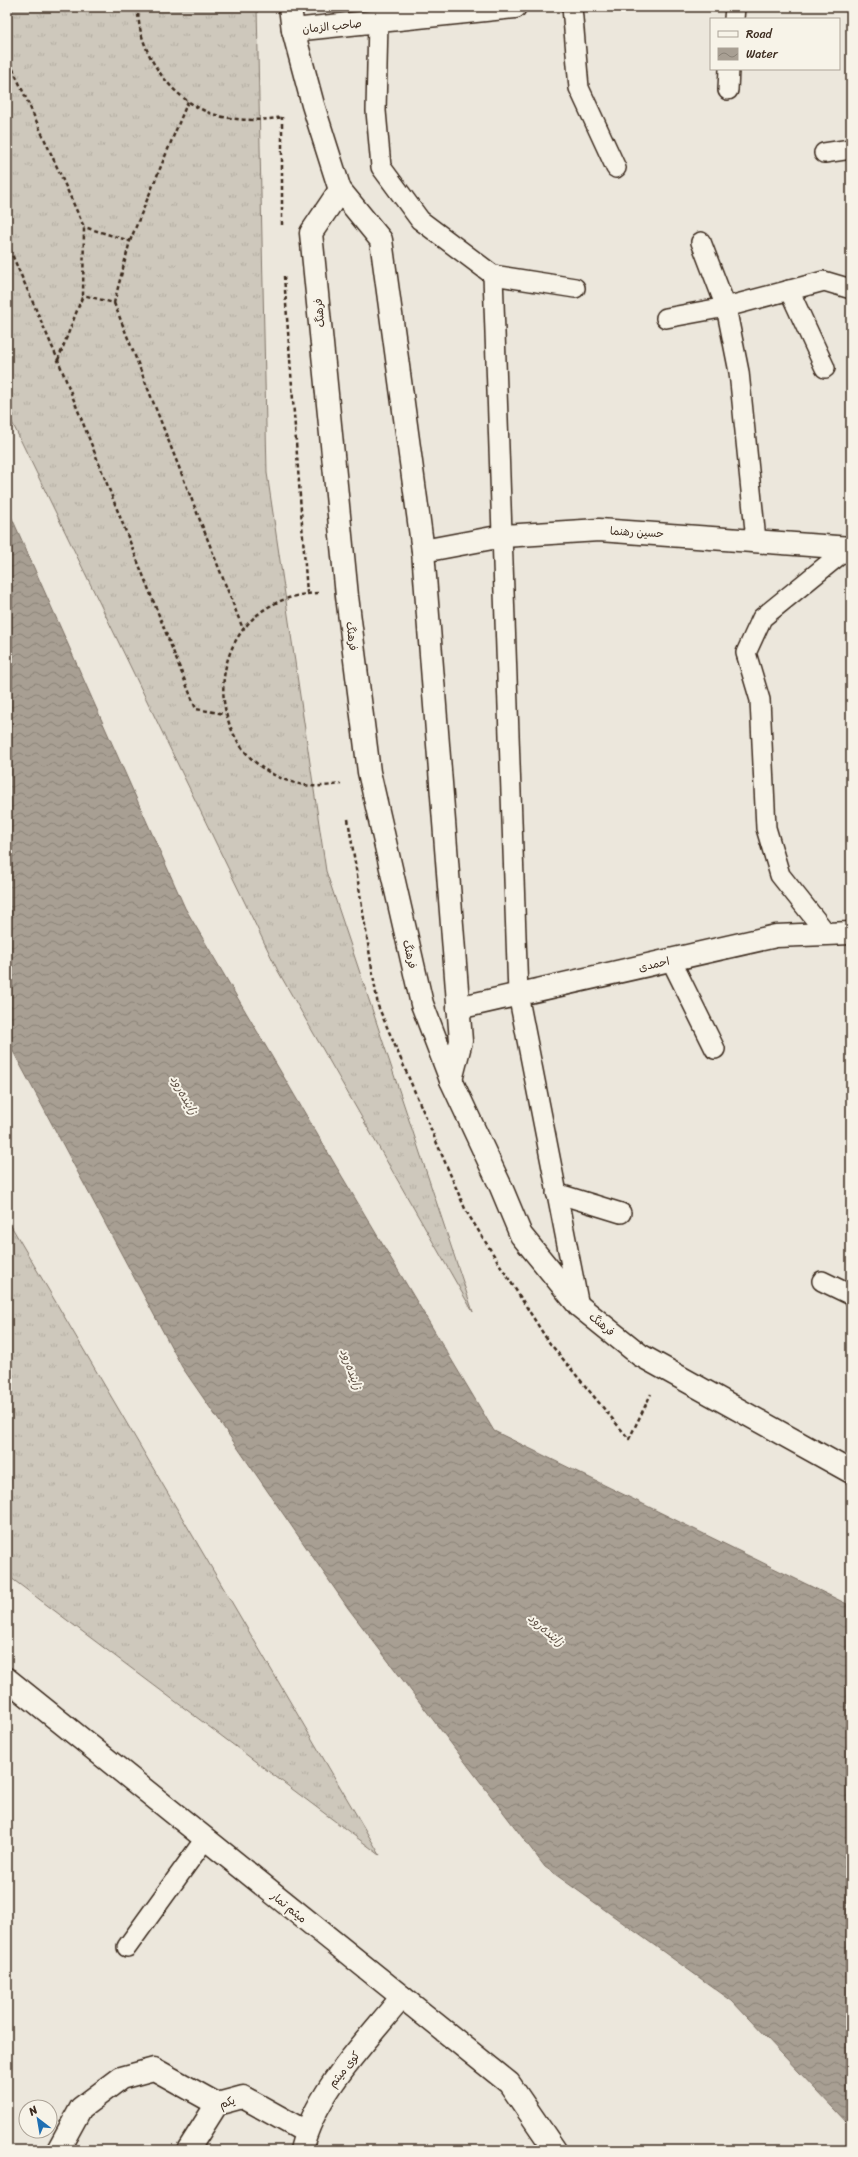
<svg xmlns="http://www.w3.org/2000/svg" width="858" height="2157" viewBox="0 0 858 2157" font-family="Sriracha,'Playpen Sans Arabic',sans-serif">
<style>
.grass{fill:url(#grass-tufts);stroke:#84796d}
.water{fill:url(#water-waves);stroke:#7c7064}
.lines{fill:none;stroke-linecap:round;stroke-linejoin:round}
.lane-casing{stroke:#3b2a1e;stroke-width:22}
.street-casing{stroke:#3b2a1e;stroke-width:25}
.secondary-casing{stroke:#3b2a1e;stroke-width:25}
.path{stroke:#3b2a1e;stroke-width:2.5;stroke-dasharray:4 3;stroke-linecap:butt}
.lane{stroke:#f7f3e8;stroke-width:19}
.street{stroke:#f7f3e8;stroke-width:22}
.secondary{stroke:#f7f3e8;stroke-width:22}
.labels{text-anchor:middle;stroke-width:4;stroke-linejoin:round;paint-order:stroke}
.street-label{font-size:11px;fill:#3b2a1e;stroke:#f7f3e8}
.water-label{font-size:12px;font-style:italic;fill:#615347;stroke:#f7f3e8}
</style>
<defs>
<pattern id="grass-tufts" width="24" height="20" patternUnits="userSpaceOnUse"><rect width="24" height="20" fill="#cec8bc"/><path d="M3 7l-1-3M5 7V3M7 7l1-3M15 17l-1-3M17 17v-4M19 17l1-3" fill="none" stroke="#b2aca1"/></pattern>
<pattern id="water-waves" width="16" height="10" patternUnits="userSpaceOnUse"><rect width="16" height="10" fill="#a89f93"/><path d="M0 5q4-4 8 0t8 0" fill="none" stroke="#8a8277"/></pattern>
</defs>
<rect width="100%" height="100%" fill="#ece7dc"/>
<filter id="ink" filterUnits="userSpaceOnUse"><feTurbulence type="fractalNoise" baseFrequency=".025" numOctaves="2"/><feDisplacementMap in="SourceGraphic" scale="8" xChannelSelector="R" yChannelSelector="G"/><feConvolveMatrix kernelMatrix="1 2 1 2 8 2 1 2 1" color-interpolation-filters="sRGB"/></filter>
<g filter="url(#ink)">
<g class="grass">
<polygon points="7,7 257,7 267,473 326,871 473,1312 278,971 7,412"/>
<polygon points="7,1219 380,1855 7,1575"/>
</g>
<polygon class="water" points="7,507 185,908 337,1168 494,1431 851,1606 851,2127 732,2001 545,1867 348,1608 182,1367 7,1040"/>
<g class="lines">
<g class="lane-casing">
<g id="lane">
<polyline points="572,7 579,88 616,168"/>
<polyline points="734,19 735,7"/>
<polyline points="378,21 376,111 381,167 420,220 493,275 518,994 579,1306"/>
<polyline points="728,90 729,69"/>
<polyline points="824,153 851,149"/>
<polyline points="701,242 726,307 739,372 756,540"/>
<polyline points="493,275 575,288"/>
<polyline points="789,290 825,368"/>
<polyline points="666,318 726,307 824,281 851,289"/>
<polyline points="827,934 780,875 766,828 760,700 746,653 762,618 848,548"/>
<polyline points="671,960 715,1049"/>
<polyline points="556,1193 621,1213"/>
<polyline points="822,1281 851,1295"/>
<polyline points="127,1947 205,1839"/>
</g>
</g>
<g class="street-casing">
<g id="street">
<polyline points="293,30 515,7"/>
<polyline points="423,551 503,536 599,530 851,548"/>
<polyline points="458,1008 776,936 851,933"/>
<polyline points="58,2150 81,2108 121,2078 154,2069 217,2104"/>
<polyline points="188,2150 217,2104 243,2097 306,2132"/>
<path d="M301,2150C316,2091 364,2044 402,1997"/>
</g>
</g>
<g class="secondary-casing">
<g id="secondary">
<polyline points="290,7 293,30 313,105 340,190 381,240 423,551 461,1041 451,1080"/>
<polyline points="340,190 311,233 347,596 369,772 422,1004 451,1080 501,1187 521,1235 579,1306 640,1355 851,1472"/>
<polyline points="7,1679 509,2083 555,2150"/>
</g>
</g>
<g class="path">
<path d="M138,7C137,53 173,104 219,116C241,121 261,121 283,117"/>
<polyline points="7,56 84,227 83,295 114,303 130,241 84,227"/>
<polyline points="282,225 282,117"/>
<polyline points="130,241 188,101"/>
<polyline points="7,243 58,360 196,709 225,714"/>
<polyline points="284,276 307,593"/>
<polyline points="114,303 243,629"/>
<polyline points="58,360 83,295"/>
<path d="M318,593C196,598 190,771 311,786C320,787 332,785 341,784"/>
<polyline points="348,819 378,1006 466,1211 548,1341 629,1439 651,1394"/>
</g>
<use href="#lane" class="lane"/>
<use href="#street" class="street"/>
<use href="#secondary" class="secondary"/>
</g>
</g>
<g class="labels">
<g class="street-label">
<text transform="translate(332 26) rotate(-6)" y="4">صاحب الزمان</text>
<text transform="translate(319 313) rotate(-96)" y="4">فرهنگ</text>
<text transform="translate(637 532) rotate(3)" y="4">حسین رهنما</text>
<text transform="translate(352 636) rotate(83)" y="4">فرهنگ</text>
<text transform="translate(410 954) rotate(77)" y="4">فرهنگ</text>
<text transform="translate(654 964) rotate(-13)" y="4">احمدی</text>
<text transform="translate(602 1324) rotate(39)" y="4">فرهنگ</text>
<text transform="translate(289 1907) rotate(39)" y="4">میثم تمار</text>
<text transform="translate(344 2069) rotate(-51)" y="4">کوی میثم</text>
<text transform="translate(227 2102) rotate(-20)" y="4">یکم</text>
</g>
<g class="water-label">
<text transform="translate(184 1095) rotate(61)" y="4">زاینده‌رود</text>
<text transform="translate(351 1369) rotate(70)" y="4">زاینده‌رود</text>
<text transform="translate(546 1630) rotate(41)" y="4">زاینده‌رود</text>
</g>
</g>
<rect width="858" height="2157" fill="none" stroke="#f7f3e8" stroke-width="24"/>
<rect x="12" y="12" width="834" height="2133" fill="none" stroke="#3b2a1e" stroke-width="1.5" filter="url(#ink)"/>
<rect x="710" y="18" width="130" height="52" fill="#f7f3e8" stroke="#aca397"/>
<rect x="718" y="31" width="20" height="6" fill="#f7f3e8" stroke="#aca397"/>
<text x="746" y="38" font-size="12" fill="#3b2a1e">Road</text>
<rect x="718" y="48" width="20" height="12" fill="url(#water-waves)" stroke="#aca397"/>
<text x="746" y="58" font-size="12" fill="#3b2a1e">Water</text>
<g transform="translate(38 2119) rotate(329)"><circle r="19" fill="#f7f3e8" stroke="#aca397"/>
<path d="M0-3L7 15L0 10L-7 15Z" fill="#1f6fb2"/>
<text y="-6" font-size="11" font-weight="bold" text-anchor="middle" fill="#3b2a1e">N</text>
</g>
</svg>
